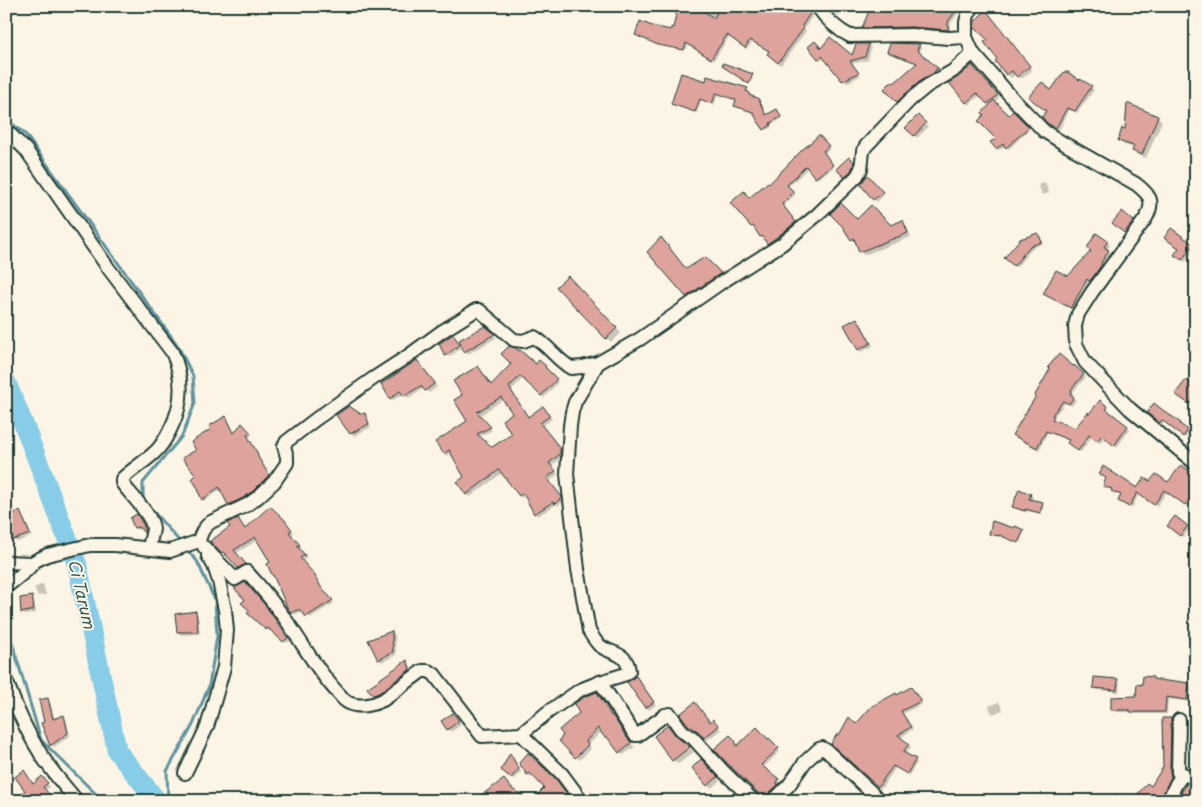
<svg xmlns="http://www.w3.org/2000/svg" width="1202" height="807" viewBox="0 0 1202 807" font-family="'Playpen Sans',sans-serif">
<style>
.shadow{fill:#0003;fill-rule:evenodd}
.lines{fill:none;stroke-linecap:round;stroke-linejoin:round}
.stream{stroke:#5d93a0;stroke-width:3}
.river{stroke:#87cde8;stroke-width:20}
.building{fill:#dda39c;stroke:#1f3d34;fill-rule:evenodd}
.street-casing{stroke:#1f3d34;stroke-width:16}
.street{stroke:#fcf5e5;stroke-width:12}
.labels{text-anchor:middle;stroke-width:4;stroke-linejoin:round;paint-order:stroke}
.water-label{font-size:16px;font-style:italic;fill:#345a58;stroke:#fcf5e5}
</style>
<rect width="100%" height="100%" fill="#fcf5e5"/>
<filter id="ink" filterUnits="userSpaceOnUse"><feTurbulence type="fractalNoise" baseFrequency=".02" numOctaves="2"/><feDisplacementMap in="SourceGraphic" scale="10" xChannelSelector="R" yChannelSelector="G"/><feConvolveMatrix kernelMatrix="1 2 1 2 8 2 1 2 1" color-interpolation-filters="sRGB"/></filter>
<g filter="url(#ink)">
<g class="shadow">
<polygon points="682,6 812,6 811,9 813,15 804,29 806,31 781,65 770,56 770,51 753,41 747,49 729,37 714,60 688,44 687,49 657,43 657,46 656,44 665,30 672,32 674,29"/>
<polygon points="829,6 843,6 845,8 837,16"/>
<polygon points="872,6 960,6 958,9 960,11 950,24 950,31 929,29 866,30 864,27"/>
<polygon points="990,40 1014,46 1032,70 1023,78 1020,78 1016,74 1011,78 997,61 999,60"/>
<polygon points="857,45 869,45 871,48 868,60 851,64 860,76 846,83 825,57 821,61 809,47 852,57"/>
<polygon points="919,45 921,47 919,53 939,71 930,78 929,77 900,103 886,89 894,85 918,63 891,54 889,52"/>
<polygon points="975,69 999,98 995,102 1009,117 1013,113 1029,129 1009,149 1006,146 999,150 997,148 998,139 985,115 990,106 980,95 969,105 951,83"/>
<polygon points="1081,80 1094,90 1077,113 1070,109 1059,130 1051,125 1047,111 1051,92 1079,82"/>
<polygon points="707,83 747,89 749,91 748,93 750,96 758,99 760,101 766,116 777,110 782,119 770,125 772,127 766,130 755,113 737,107 737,100 718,94 714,105 701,100 697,113 675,105 673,104"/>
<polygon points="918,117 928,127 917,138 907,128"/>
<polygon points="1157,117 1162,121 1146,158 1138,155 1134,151 1135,148 1124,145 1120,140 1126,131"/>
<polygon points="818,137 830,149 824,154 834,167 817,179 808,168 788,187 795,195 783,206 797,224 779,239 770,245 764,238 763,238 761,236 755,227 754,228 752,226 749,199 769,186"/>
<polygon points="849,159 855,165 855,169 847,178 838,169"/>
<polygon points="871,180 884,195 877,202 862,184"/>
<polygon points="1045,182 1049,193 1042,195 1038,184"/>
<polygon points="857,221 891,226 903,222 906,225 911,237 864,255 860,252 856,242 856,243 852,239"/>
<polygon points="1133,222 1135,224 1127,235 1116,226"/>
<polygon points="1171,229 1195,248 1185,262 1178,257 1180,249 1168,241"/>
<polygon points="1038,234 1040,236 1043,244 1032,248 1017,267 1008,260"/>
<polygon points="1107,242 1110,245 1107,250 1112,255 1093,284 1091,281 1075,311 1048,297 1045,293 1068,278 1092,252"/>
<polygon points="705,258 724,277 691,301 687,297 686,271"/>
<polygon points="568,278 621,333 611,342 558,287"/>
<polygon points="857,319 860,322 873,346 861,352 859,349"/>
<polygon points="485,327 496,338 468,354 465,351 462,344"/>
<polygon points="461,346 462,348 449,357 447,356"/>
<polygon points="419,364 437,387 429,393 424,388 408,398 404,394 393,400 391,398"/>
<path d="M536,365L546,371L558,382L544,398L523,378L511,391L529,418L545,410L552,419L542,426L563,452V457L551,466L558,474L549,482L564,501L558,506L557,504L538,516L525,496L522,498L520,496L502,473L470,497L458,482L465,477L452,453L447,456L444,453L469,422L492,386ZM504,399L514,413V435L492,449L479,437L492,430L479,416Z"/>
<polygon points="1074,367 1086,377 1072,393 1074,394 1072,397 1076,400 1072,406 1066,402 1053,418 1055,420 1054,421 1076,430 1090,416 1107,408 1109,410 1108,412 1130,429 1117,447 1105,437 1100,443 1092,436 1081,452 1071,445 1070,441 1048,432 1039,450 1016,437 1014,435"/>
<polygon points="1196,388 1196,400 1191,405 1179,396"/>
<polygon points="1149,413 1180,424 1182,426 1181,427 1189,433 1186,438 1164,422 1162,424"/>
<polygon points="364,414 367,417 371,427 354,436 351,433 361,416"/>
<polygon points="226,417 235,434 242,425 252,435 248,438 259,456 258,457 270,478 255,493 245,500 231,507 221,489 205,501 203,499 198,476 198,451 212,429"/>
<polygon points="1100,474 1137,490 1151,483 1169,484 1196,477 1196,501 1193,500 1188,506 1167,492 1157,506 1139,494 1132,508 1120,501 1122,496 1115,493 1113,490 1107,488 1105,485 1107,479"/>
<polygon points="1030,495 1033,497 1031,501 1042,503 1044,505 1042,514 1027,511 1027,513 1017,509 1015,507"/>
<polygon points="20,512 22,515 32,536 17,542 14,539"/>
<polygon points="139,518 146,530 146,533 143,529 137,530 135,527"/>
<polygon points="285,522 294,533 291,535 302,548 299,549 307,558 302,561 324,593 334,603 310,618 303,611 301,613 300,612 295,615 293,613 303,608 258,540 236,553 248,567 241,570 226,554 225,555 212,541 246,530"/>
<polygon points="1187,527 1189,529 1183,537 1171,528"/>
<polygon points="1023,531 1024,532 1020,543 1000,535 1000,537 991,534"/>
<polygon points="43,584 46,595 38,596 34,588"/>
<polygon points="31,597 34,600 36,613 25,615 22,613"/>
<polygon points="268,611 290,641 287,643 272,630 269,631 249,613"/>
<polygon points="195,613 198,615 200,634 181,635 178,632"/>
<polygon points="392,632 395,635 396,655 382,662 379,660 370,641"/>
<polygon points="407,662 410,664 412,672 377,697 374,695"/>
<polygon points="636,677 656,705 649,710 629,682"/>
<polygon points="1153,678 1155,680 1188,684 1191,687 1189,702 1168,699 1167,714 1134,714 1132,712 1116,712 1113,710 1137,698 1144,686"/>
<polygon points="1117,680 1120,683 1119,692 1097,690 1094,687"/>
<polygon points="913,691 922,704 902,714 913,729 900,738 911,747 905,754 917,763 909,775 896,767 881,789 832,744 839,737 898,697"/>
<polygon points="597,693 600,697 630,743 635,747 623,755 611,740 610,741 602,731 588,745 591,749 579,760 560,741"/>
<polygon points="48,699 50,702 55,720 64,717 66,719 70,736 54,747 52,745 43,724 46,723"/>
<polygon points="999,702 1003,710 992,714 989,706"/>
<polygon points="455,717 461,725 451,732 443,721"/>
<polygon points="1171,720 1174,723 1172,776 1174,780 1164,801 1129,801 1136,794 1138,796 1151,788 1164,767"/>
<polygon points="713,721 721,730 707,740 701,733 692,727 710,724"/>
<polygon points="730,737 737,744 738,747 768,741 769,740 780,751 763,768 781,783 779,786 780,788 765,801 761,795"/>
<polygon points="678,739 694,752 678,764 673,760"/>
<polygon points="511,755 521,772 514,780 502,769"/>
<polygon points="701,761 720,781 711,788 693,768"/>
<polygon points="521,763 558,784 570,799 567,801 544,801 546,789 534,775 530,777 528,775"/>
<polygon points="26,774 34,785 42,778 50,787 45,790 27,791"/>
<polygon points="1187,785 1196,786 1196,801 1178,801"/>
<polygon points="910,793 920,801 908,801 905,798"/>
<polygon points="1117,793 1123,801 1110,801 1108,798"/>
</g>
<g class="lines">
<g class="stream">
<polyline points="6,119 25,134 178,346 193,376 195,403 182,436 143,483 143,500 181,543"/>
<polyline points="6,598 8,629 41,740 103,801"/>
<polyline points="168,801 167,771 193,725 209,686 217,636 215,600 197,561 187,550"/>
</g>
<polyline class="river" points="6,382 24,425 77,564 117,751 157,801"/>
</g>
<g class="building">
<polygon points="678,6 696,6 714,18 720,6 727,6 735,10 736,8 739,11 742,6 809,6 811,12 802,26 804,28 778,63 767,54 769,51 750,40 745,48 727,35 711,59 686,43 684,50 658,45 635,35 640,21 652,26 671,30 671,27 673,28"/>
<polygon points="871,6 898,6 897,8 914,6 959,6 948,22 948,30 912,27 862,28"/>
<polygon points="986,10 1030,66 1017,77 1012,71 1006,75 995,61 997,59 984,42 988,40 974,27 975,21"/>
<polygon points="830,37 852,55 856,44 869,44 865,57 850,61 859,73 842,81 822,56 818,59 808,47 815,41 821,48"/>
<polygon points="890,43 920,44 917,50 939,69 936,69 934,73 927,77 926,76 897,102 884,89 892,81 894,83 917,63 887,52"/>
<polygon points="723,63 753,74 749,84 722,66"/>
<polygon points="972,65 998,95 987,104 977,93 966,103 949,83 958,77"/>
<polygon points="1064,72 1068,72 1079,80 1080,79 1092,86 1075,111 1067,108 1056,128 1047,123 1042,117 1046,111 1028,97 1042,82 1051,90"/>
<polygon points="681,73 706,81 707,76 748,88 746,91 750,93 749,95 758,98 766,115 777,109 781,117 770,123 771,125 764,130 757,120 753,112 734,106 736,100 716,93 712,104 700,99 695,112 671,104"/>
<polygon points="994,100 1009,115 1013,111 1029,127 1006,148 1003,144 996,149 990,142 996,139 978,121 984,115 982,113"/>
<polygon points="1127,103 1158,116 1142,155 1132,151 1134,146 1118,141 1122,128 1125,129"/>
<polygon points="918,115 926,123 914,136 905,128"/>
<polygon points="819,135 829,146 823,151 833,165 815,178 806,166 787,185 794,192 782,204 796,222 777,237 767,244 762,236 760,237 753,226 751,227 730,203 744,191 749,198 768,182 769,184 802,150"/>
<polygon points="849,157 854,162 853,166 851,171 844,177 836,169"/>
<polygon points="868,175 883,192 873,200 860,184 867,176"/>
<polygon points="841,203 857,219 871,205 891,225 903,220 908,233 859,252 854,238 851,240 842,226 830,214"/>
<polygon points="1122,211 1134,221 1124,233 1112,223"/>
<polygon points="1171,228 1193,244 1182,260 1174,255 1179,248 1164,238"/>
<polygon points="1038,233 1042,242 1030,246 1014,266 1004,258 1020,239"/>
<polygon points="1096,233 1108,241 1104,247 1109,250 1101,263 1102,264 1093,277 1089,281 1087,279 1071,308 1043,294 1056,270 1068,276 1091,251 1087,248"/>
<polygon points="661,237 686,269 705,257 721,273 686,297 647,252"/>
<polygon points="568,276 617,328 606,339 556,287"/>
<polygon points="857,318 871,343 858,350 844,325"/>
<polygon points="485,326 495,334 464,352 459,340"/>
<polygon points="453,334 460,345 445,356 439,344"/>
<path d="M509,346L516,348L519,351L520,350L536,364L539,360L546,366L545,367L557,379L541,396L520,376L509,387L528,417L543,406L550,416L540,423L560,448V454L549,463L556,471L547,478L562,497L555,504L553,502L534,514L523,493L519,496L499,470L466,495L457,482L464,477L449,450L444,454L435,442L467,421L454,400L462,395L453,381L478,366L491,385L511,364L501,354ZM501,397L512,413L502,420L512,434L492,447L477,434L491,427L477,412Z"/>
<polygon points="1059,354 1073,366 1074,365 1084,374 1071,390 1072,391 1070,394 1074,397 1069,404 1063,401 1052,415 1054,416 1052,419 1075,428 1088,412 1089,414 1100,400 1108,407 1106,409 1128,426 1114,446 1102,435 1097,441 1089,435 1078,451 1067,443 1069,440 1046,431 1037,448 1012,435 1036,396 1035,395 1050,369 1048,367"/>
<polygon points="417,360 435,383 425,391 421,386 404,396 400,391 390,399 381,384"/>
<polygon points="1186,380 1196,386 1196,395 1189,404 1175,394"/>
<polygon points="1154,403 1169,415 1170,415 1181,423 1180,424 1188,430 1183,437 1162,420 1160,423 1147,413"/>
<polygon points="349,406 361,414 365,413 369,424 350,434 336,415"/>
<polygon points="226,416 234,433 242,423 251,433 247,435 258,454 257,455 269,475 253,491 243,498 228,505 219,487 202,500 198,491 199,490 192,479 196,475 182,458 196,450 191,442 211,429 209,426"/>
<polygon points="1181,465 1196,475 1196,491 1185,505 1164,490 1154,505 1137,493 1129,507 1118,501 1121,495 1111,491 1112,489 1103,486 1106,478 1099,474 1103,466 1137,488 1144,478 1150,481 1156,474 1168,482"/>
<polygon points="1019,489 1031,494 1029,499 1043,502 1040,513 1025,509 1025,511 1012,507"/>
<polygon points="270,506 284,519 292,530 289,532 300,545 297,546 305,555 300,558 314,574 322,589 333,600 306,617 299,609 297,611 297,610 291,613 287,607 273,575 272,575 267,564 270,562 255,537 234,550 246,564 238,568 223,552 221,553 210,541 230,527 227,523 238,518 245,529"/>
<polygon points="20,511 30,534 13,540 7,515"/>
<polygon points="137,514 144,526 144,533 139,527 134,528 130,518"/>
<polygon points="1175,516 1188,526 1180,536 1167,526"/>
<polygon points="992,521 1014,528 1015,526 1024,530 1018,543 999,535 999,536 989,534"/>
<polygon points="245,582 266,606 288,638 283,642 268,628 266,630 247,613 250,611 241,603 245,600 234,588"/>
<polygon points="32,596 34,610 21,613 20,598"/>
<polygon points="196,611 198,632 177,632 175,614"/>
<polygon points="392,631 393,652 378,660 368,640"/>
<polygon points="407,660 410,669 408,671 379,693 373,695 367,688"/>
<polygon points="636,676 654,702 645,708 627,682"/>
<polygon points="1143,676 1153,677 1153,679 1174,682 1175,681 1189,683 1187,700 1166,697 1165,712 1130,712 1130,710 1111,710 1111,697 1136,696 1137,684 1142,685"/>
<polygon points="1094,677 1118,679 1117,690 1093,688"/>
<polygon points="911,687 921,701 901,711 911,727 898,735 909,744 903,752 916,759 907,774 893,766 878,787 831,744 837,734 839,735 849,717 856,724 871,707 896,693 897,695"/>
<polygon points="597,692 608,710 611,716 612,715 628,739 632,742 619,753 607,737 605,738 598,728 586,741 588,745 575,758 559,741 563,735 559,730 579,713 574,704 584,697"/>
<polygon points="48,698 53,719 64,715 68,733 50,746 41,723 44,722 39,700"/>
<polygon points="695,702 710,722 713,719 719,726 704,738 698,731 688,725 680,714"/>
<polygon points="453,713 459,721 447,730 441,721"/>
<polygon points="1162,718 1171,718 1170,772 1171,777 1160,801 1132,801 1147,783 1151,786 1163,767"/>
<polygon points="668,725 676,736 690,747 672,761 654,736"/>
<polygon points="757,727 768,739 769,738 779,748 761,765 779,779 777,783 778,785 762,799 760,795 729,765 714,749 730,735 735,740 737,746"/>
<polygon points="510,753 519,769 511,778 501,770"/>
<polygon points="528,753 556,779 568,795 561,801 542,801 538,794 544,788 530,773 527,775 519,763"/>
<polygon points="701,759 718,777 707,786 692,768"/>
<polygon points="24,770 33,784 42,776 48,783 43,787 55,801 11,801 25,791 15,777"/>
<polygon points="504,779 511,788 529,801 473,801"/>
<polygon points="1186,784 1191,784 1189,791 1196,794 1192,801 1177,801"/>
</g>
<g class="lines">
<g class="street-casing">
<g id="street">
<path d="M817,6C826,19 836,29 850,36L912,35L949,38L966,37"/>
<path d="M973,6L968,15L966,22V37L973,53L1014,100L1044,131L1063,143L1136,184C1150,195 1155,201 1146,218L1092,292L1078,314L1075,326L1076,344L1085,362L1130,409L1196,464"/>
<path d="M6,130L26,150L109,269L172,352C184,378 183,405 170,430C166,438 162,446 155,452C145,462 132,469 122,479V483C130,494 153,516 153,529C152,535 150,542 149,548"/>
<path d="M199,541C201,532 204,527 211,522L247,505L258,497L274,482L287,463V457L284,446L286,442L316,419L374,378L408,356L441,332L476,310H479L514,340L523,341L534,337C548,345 557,360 571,368L582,367L598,363L640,339L719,284L782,244L817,215L857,176L861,169L863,151L866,146L910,100L927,86L953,71L973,53"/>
<path d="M204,547L235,579L247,572C261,587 274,603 286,620C303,644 317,671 338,693C341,696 344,701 349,703C359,708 373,705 383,700L422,671H428L434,674L482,736L521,734L548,712L580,690L600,682L626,674L629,671C627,651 611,655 599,645C595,641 592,636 589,631L578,569L567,474L570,426L572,412L575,402L598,363"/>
<polyline points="6,562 32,563"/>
<polyline points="6,587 27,570 35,561 47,555 90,545 115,545 170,551 199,541"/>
<path d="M6,680C15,705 25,729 39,751C49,769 64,785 77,801"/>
<path d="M600,682L635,735H638L665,715L670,714C677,722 680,733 692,737L723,771L754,801"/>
<polyline points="1179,720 1178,772 1179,774 1196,777"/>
<polyline points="521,734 562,774 582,801"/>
<polyline points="185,773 207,727 224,667 227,630 225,610 219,581 214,566 208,556"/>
<polyline points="772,801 778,796 789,785 805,762 819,749 822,748 827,751 871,792 875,797 875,801"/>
<polyline points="1168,801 1176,784 1183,774"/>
</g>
</g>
<use href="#street" class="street"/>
</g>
</g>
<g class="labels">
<g class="water-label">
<text transform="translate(82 594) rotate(77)" y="6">Ci Tarum</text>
</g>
</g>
<rect width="1202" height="807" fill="none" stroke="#fcf5e5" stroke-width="25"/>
<rect x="12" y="12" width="1177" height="782" fill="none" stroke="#1f3d34" stroke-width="2" filter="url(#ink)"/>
</svg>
